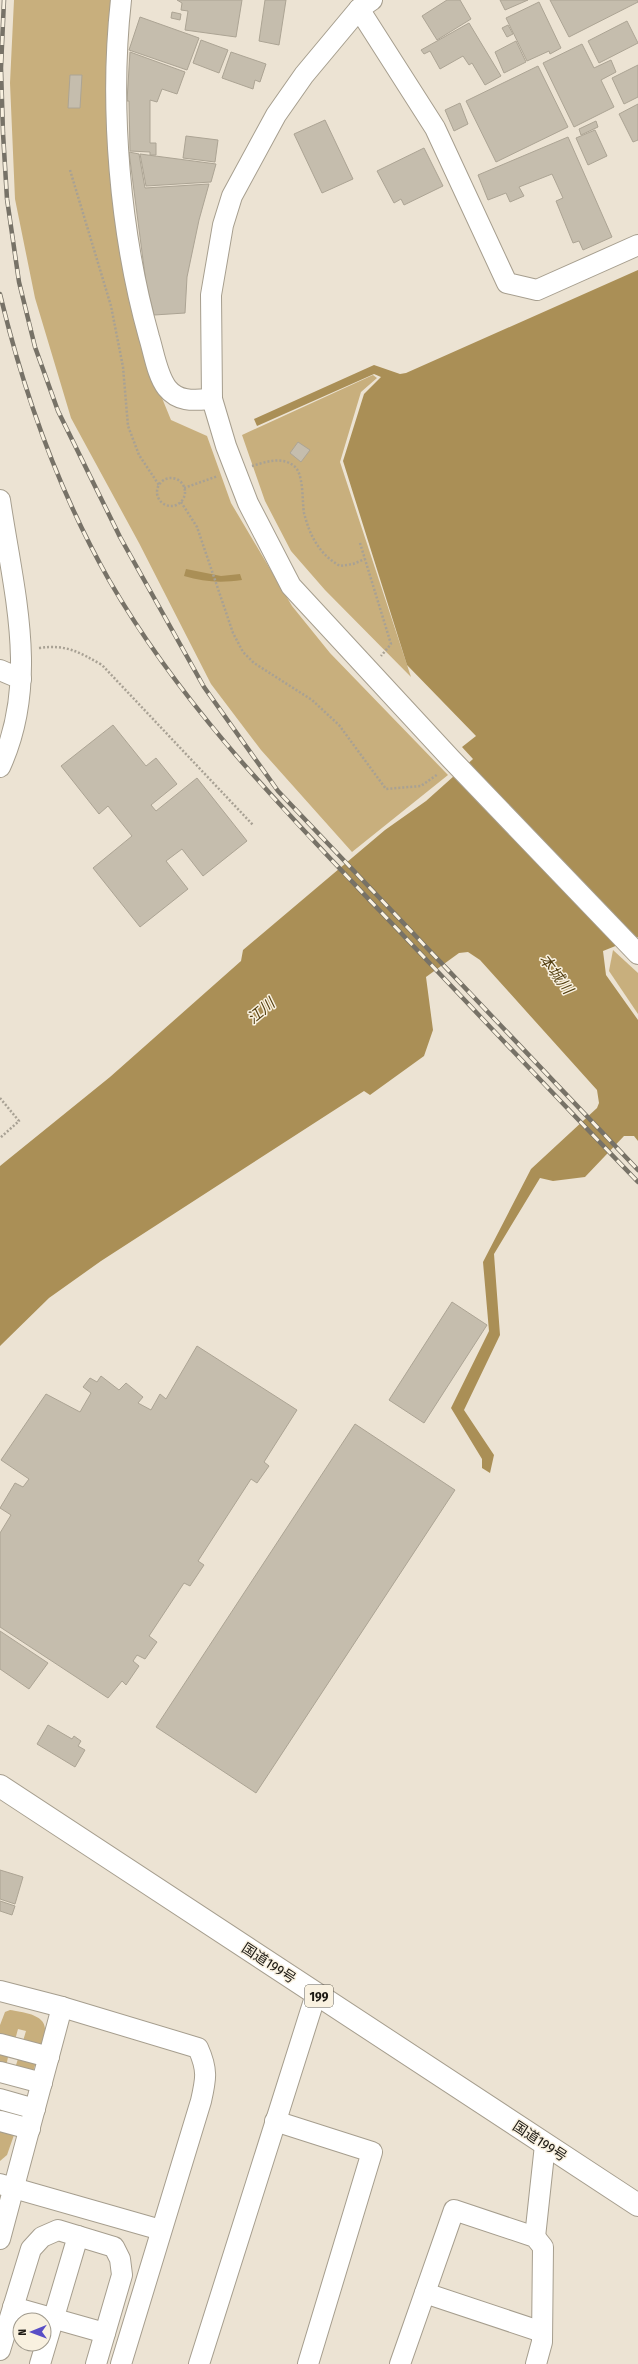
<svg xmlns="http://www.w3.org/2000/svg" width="638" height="2364" viewBox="0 0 638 2364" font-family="'Fira Sans Condensed','Noto Sans JP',sans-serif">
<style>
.green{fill:#c8af7d}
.water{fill:#aa8f56}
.building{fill:#c5bdad;stroke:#aca494}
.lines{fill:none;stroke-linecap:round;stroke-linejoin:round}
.minor-casing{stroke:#a69e8e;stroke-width:22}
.highway-casing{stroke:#a69e8e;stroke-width:24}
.path{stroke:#a8a194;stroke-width:2.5;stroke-dasharray:2 2;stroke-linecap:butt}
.minor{stroke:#fff;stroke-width:20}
.highway{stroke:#fff;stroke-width:22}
.rail-casing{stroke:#777267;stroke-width:4.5}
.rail{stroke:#f9f1e0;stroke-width:3;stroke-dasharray:9;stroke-linecap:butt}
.labels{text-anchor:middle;stroke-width:3;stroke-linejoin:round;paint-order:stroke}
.shield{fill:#f9f1e0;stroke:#5e5a50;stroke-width:1}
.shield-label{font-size:13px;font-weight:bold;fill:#1c1913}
.street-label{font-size:14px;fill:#1c1913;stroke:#f9f1e0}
.water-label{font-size:15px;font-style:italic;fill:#544012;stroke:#f9f1e0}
</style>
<rect width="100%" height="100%" fill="#ece3d3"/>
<g class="green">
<polygon points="14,0 113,0 146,359 171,420 207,436 231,503 292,606 330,653 448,775 352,852 261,750 211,684 139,543 71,418 35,298 15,199 10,83"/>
<polygon points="373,375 377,378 361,392 340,462 411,677 325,590 291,551 265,501 242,435"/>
<polygon points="613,950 638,973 638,1014 609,971"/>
<path d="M10,2010C21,2012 46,2014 45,2030C45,2036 42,2043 40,2048L23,2041L26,2031L18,2029L15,2040L0,2039V2025L5,2012Z"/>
<polygon points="0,2047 37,2060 32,2074 15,2068 18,2059 8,2057 6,2067 0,2067"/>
<polygon points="0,2126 14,2135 7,2155 0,2161"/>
</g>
<g class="water">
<polygon points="638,270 638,937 603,951 606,975 638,1020 638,1141 634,1136 624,1136 585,1177 553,1181 540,1178 494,1254 500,1335 464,1410 494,1455 490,1473 482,1468 482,1459 451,1408 489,1331 483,1262 531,1169 597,1108 599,1103 597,1090 480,960 468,952 459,953 426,977 433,1030 424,1056 370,1095 364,1091 101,1261 49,1298 0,1346 0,1166 110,1077 241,961 243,950 385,830 426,801 473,759 462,747 476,736 407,665 343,461 364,394 381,377 374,374 257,426 254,419 374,365 400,374 406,373"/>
<path d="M186,569L221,576L240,574L242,580C221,583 204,582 184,576Z"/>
</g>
<g class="building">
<polygon points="177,0 242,0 236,37 185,30 188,11 181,10 182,3"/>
<polygon points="265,0 286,0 279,45 259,41"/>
<polygon points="447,0 460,0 471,19 437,40 422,16"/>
<polygon points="500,0 528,0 505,10"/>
<polygon points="550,0 637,0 638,2 569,37"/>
<polygon points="539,2 561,48 550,54 549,51 527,61 506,18"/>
<polygon points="172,12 181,14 180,20 171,18"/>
<polygon points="140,17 199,38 187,70 129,50"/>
<polygon points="627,21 638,43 599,63 588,41"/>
<polygon points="469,23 501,76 485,85 472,63 469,65 463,56 440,69 430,51 424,54 421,50"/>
<polygon points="508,25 513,34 507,37 502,28"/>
<polygon points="201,40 228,50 219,73 193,63"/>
<polygon points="516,41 526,62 504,73 495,52"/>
<polygon points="582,44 594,68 611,60 616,72 601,80 614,107 574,127 543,63"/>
<polygon points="130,52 185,72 177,94 162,89 157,102 150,100 150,143 156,143 156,155 150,155 150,152 130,151 129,101 127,101"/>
<polygon points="231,52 266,64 260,82 255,80 253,89 222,78"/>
<polygon points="638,65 638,97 624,104 612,78"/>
<polygon points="538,66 568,127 496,162 466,101"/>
<polygon points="70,75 82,75 80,108 68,108"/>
<polygon points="460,103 468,124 454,131 445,110"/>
<polygon points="638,104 638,140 633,142 619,114"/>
<polygon points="325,120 353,179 322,193 294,134"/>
<polygon points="596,121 598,127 581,135 579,129"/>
<polygon points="595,130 607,156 588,165 576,138"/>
<polygon points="186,136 218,140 215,162 183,158"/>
<polygon points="568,137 612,237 583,250 579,241 573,243 556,201 563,198 552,174 519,187 524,196 510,202 506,193 488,200 478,175"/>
<polygon points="424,148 443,186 404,205 401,199 394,203 377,171"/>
<polygon points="129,152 139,154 145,188 209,184 199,220 187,277 185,313 154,315 146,283"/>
<polygon points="140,154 216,164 211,182 146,186"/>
<polygon points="298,442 310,450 301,462 290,453"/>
<polygon points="113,725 146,766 156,758 177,784 151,805 156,811 197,778 247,841 203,876 182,849 166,861 188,889 140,927 93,868 132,836 108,806 99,814 61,766"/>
<polygon points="452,1302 487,1325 424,1423 389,1400"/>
<polygon points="197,1346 297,1410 264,1462 269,1466 257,1483 251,1479 198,1561 204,1565 190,1586 184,1583 149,1636 157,1642 145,1659 137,1655 133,1661 139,1666 126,1685 122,1681 108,1698 0,1627 0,1533 11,1515 0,1508 15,1483 23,1487 29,1479 1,1460 46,1394 80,1412 91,1393 83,1387 90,1378 97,1382 101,1376 119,1390 126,1383 143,1397 138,1403 151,1410 160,1394 166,1399"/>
<polygon points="355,1424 455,1490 256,1793 156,1727"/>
<polygon points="0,1631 48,1663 29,1689 0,1669"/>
<polygon points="48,1725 72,1739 74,1736 81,1741 78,1746 85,1750 75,1767 37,1744"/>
<polygon points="0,1870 23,1877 15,1904 0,1899"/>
<polygon points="0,1901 15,1906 12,1915 0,1911"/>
</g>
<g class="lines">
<g class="minor-casing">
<g id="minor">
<path d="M121,0C109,107 120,234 149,337C154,353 157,375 167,388C179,403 196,400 212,399"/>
<polyline points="372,0 359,9 304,75 276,115 232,196 223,225 211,295 212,399 226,446 248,503 291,586 451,759 638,954"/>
<polyline points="359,9 435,128 507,283 537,290 638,245"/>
<path d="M0,500C13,589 40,681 0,767"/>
<polyline points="0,670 21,679"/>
<path d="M0,1991L62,2007L198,2048C208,2070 206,2079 201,2101L121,2364"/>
<polyline points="0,2044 49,2057"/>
<polyline points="0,2072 42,2083"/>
<polyline points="0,2099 35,2109"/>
<polyline points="0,2121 30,2129"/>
<polyline points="275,2121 372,2152 308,2364"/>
<polyline points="0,2184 161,2230"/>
<polyline points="535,2237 545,2145"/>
<polyline points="0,2239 62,2007"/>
<polyline points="425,2293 542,2332"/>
<polyline points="13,2307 105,2333"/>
<polyline points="0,2350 31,2249 42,2237 58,2230 114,2247 120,2259 122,2275 96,2364"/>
<polyline points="40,2364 78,2236"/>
<polyline points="199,2364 316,1994"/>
<polyline points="400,2364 454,2210 535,2237 543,2247 542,2342 536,2364"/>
</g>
</g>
<g class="highway-casing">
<polyline id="highway" points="0,1786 638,2205"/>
</g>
<g class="path">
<polyline points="70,170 111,306 123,367 128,426 139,455 159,485"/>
<path d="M252,466C265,462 282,456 294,466C304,473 302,502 304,513C310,536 319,554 340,566L353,564L365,559"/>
<circle cx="171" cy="492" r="14"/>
<polyline points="184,488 218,476"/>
<polyline points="181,502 197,527 233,633 243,652 254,663 312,700 339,725 386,789 421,786 438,774"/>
<polyline points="360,543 391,644 381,656"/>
<path d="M39,648C66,644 79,652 102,665L253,825"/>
<polyline points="0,1098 19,1121 0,1138"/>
</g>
<use href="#minor" class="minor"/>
<use href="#highway" class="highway"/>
<g class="rail-casing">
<g id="rail">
<polyline points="4,0 1,68 3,133 7,199 19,282 35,347 58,411 120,537 204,687 278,791 638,1170"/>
<path d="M0,294C24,394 58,490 109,580C181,705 281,807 380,911C466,1001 551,1092 638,1182"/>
</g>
</g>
<use href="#rail" class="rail"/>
</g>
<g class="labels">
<rect class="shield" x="305" y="1985" width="28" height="22" rx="3"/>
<g class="shield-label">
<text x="319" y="2001">199</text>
</g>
<g class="street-label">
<text transform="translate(269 1963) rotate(33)" y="5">国道199号</text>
<text transform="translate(540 2141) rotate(33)" y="5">国道199号</text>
</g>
<g class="water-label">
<text transform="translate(556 974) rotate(53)" y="5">本城川</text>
<text transform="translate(261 1011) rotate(-40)" y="5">江川</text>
</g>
</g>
<g transform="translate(32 2332) rotate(269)"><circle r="19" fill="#f9f1e0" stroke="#a19b8e"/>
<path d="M0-3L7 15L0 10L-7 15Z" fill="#594ec6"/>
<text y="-6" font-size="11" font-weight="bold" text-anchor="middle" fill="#1c1913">N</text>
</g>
</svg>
